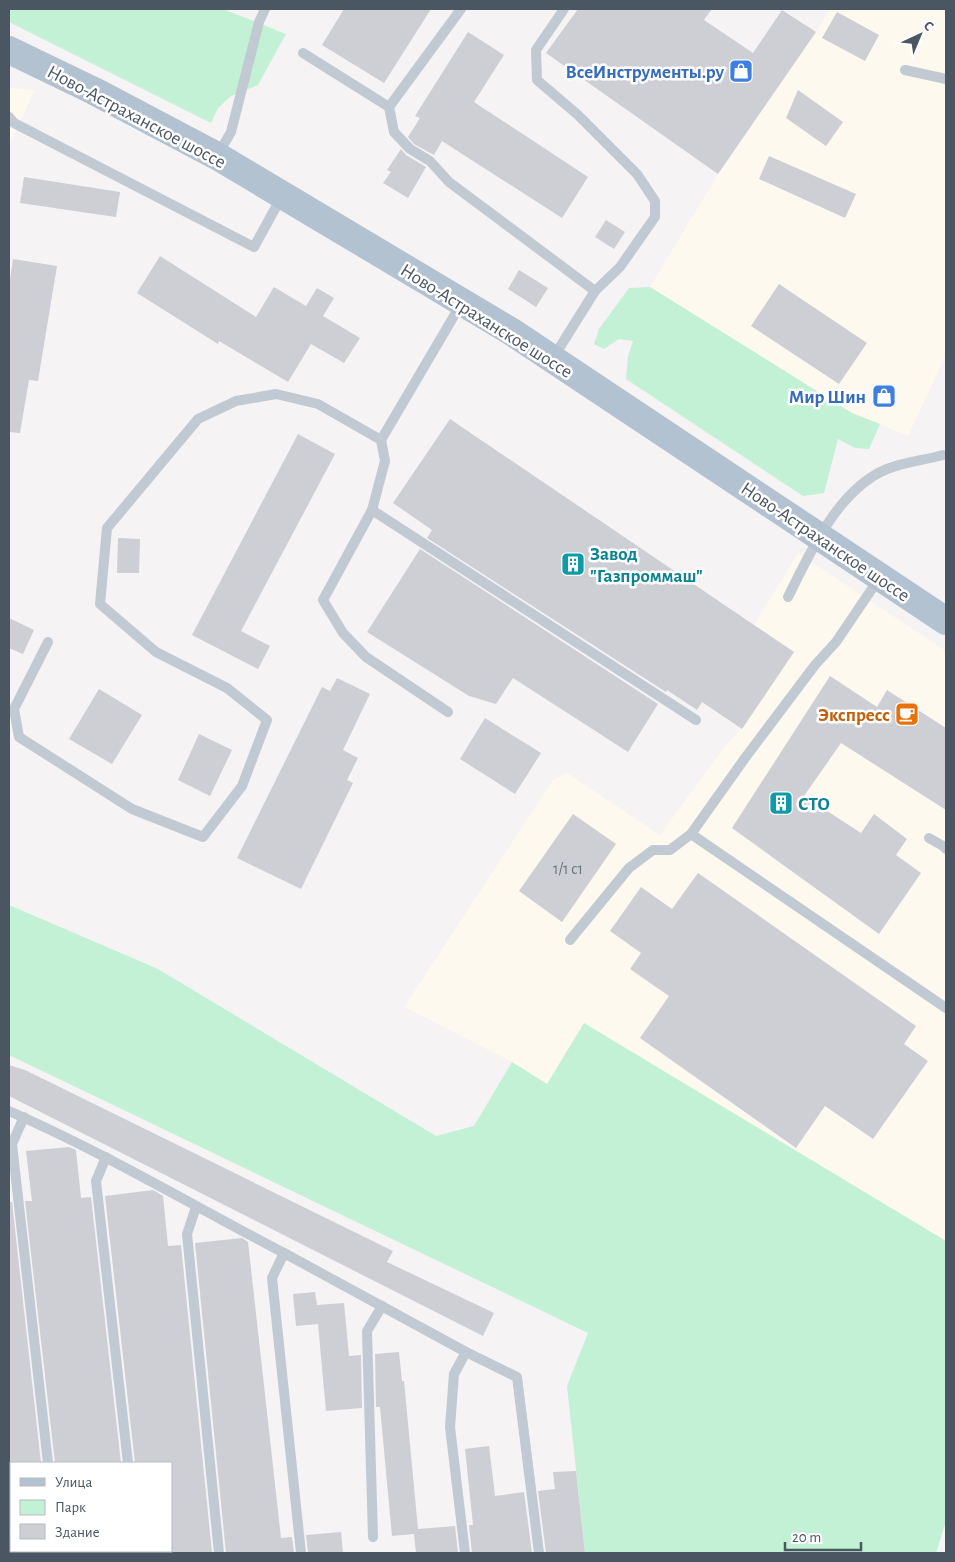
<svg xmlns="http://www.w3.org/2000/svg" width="955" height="1562" viewBox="0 0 955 1562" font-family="'Alegreya Sans',sans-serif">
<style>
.commercial{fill:#fdf9ef}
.green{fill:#c3f1d5}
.building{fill:#cdcfd5}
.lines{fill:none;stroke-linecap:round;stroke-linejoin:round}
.service{stroke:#c1cad2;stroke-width:10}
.primary{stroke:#b3c2d1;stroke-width:28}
.labels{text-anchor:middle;stroke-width:5;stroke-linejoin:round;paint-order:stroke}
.number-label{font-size:16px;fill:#6b747e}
.shop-label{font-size:19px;font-weight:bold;fill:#366cbe;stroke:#fff;text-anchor:end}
.street-label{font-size:19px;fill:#4a5661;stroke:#fff}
.culture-label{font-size:19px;font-weight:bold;fill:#0d838f;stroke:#fff;text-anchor:start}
.food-label{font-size:19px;font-weight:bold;fill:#c56008;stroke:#fff;text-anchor:end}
</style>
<rect width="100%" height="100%" fill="#f5f3f3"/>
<g class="commercial">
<polygon points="830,9 946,9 946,355 908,436 852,413 650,287 718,174 816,32"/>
<polygon points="9,88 35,90 9,145"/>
<polygon points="798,553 946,651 946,1241 584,1023 547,1084 512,1062 404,1007 553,780 567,773 660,835 725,746 741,729 702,702 754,625"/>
</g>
<g class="green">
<polygon points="9,9 223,9 286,34 258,85 231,96 218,108 211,123 9,22"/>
<polygon points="650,287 852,413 880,424 869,449 855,448 838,439 824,493 803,496 626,379 628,356 633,341 619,339 604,349 594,344 599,329 629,288"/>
<polygon points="9,905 158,969 436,1136 474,1126 512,1062 547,1084 584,1023 946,1241 946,1521 936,1553 585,1553 567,1386 588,1333 9,1055"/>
</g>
<g class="building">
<polygon points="344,9 431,9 384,83 322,45"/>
<polygon points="578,9 712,9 704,20 753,53 782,10 816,32 718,174 546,53"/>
<polygon points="837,12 879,35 865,61 822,38"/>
<polygon points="468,32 504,55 474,102 588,177 562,218 442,141 434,155 414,144 408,137 420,118 415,116"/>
<polygon points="798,90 843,122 826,146 786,118"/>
<polygon points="401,149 406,155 426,167 408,198 383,183 391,172 387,170"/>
<polygon points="769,156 856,194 845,218 759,179"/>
<polygon points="24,177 120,192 116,217 20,203"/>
<polygon points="606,220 625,232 614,249 595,237"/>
<polygon points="160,256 256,317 274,287 306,306 317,288 334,298 323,316 360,338 344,363 311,344 288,382 219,341 218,344 137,293"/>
<polygon points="13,259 57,266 38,381 29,380 20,433 9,432 9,286"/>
<polygon points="519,270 548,288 536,307 508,289"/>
<polygon points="779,284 867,343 839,384 751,326"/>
<polygon points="450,419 794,652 742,729 702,702 697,710 667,690 666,692 427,538 432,530 393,503"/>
<polygon points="298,434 335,454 241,631 270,646 258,669 192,635"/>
<polygon points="118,538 140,539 139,573 117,573"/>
<polygon points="420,549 658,704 628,752 513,678 496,704 469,696 367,632"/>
<polygon points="9,618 34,630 23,654 9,648"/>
<polygon points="830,676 877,707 887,690 946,728 946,810 841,743 804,796 861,833 874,814 907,839 896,855 921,873 879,934 732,828"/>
<polygon points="337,678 370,694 343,750 358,758 347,780 353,783 301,889 237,858 322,687 330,691"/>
<polygon points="99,689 142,715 112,764 69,739"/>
<polygon points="485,718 541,753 515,794 460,759"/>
<polygon points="199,734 232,750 210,796 178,780"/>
<polygon points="573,814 616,844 562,922 519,891"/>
<polygon points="698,873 916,1026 904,1044 928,1061 873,1139 825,1106 796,1148 640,1038 669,996 630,969 641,953 610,931 641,887 672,909"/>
<polygon points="9,1065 25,1070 393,1251 387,1262 494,1313 483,1336 9,1096"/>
<polygon points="69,1147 76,1150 81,1198 91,1197 121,1463 55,1463 25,1201 32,1201 26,1151"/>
<polygon points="153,1190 163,1196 168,1246 181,1245 212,1553 171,1553 171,1463 135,1463 105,1196"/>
<polygon points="9,1202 12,1202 41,1463 9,1463"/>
<polygon points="242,1238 248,1242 281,1538 292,1537 294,1553 226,1553 195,1243"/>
<polygon points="315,1292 317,1305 344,1303 349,1356 361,1355 362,1408 326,1411 318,1324 296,1326 293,1294"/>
<polygon points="399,1352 402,1381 404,1381 418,1529 455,1526 458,1553 416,1553 414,1534 392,1536 380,1407 376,1407 375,1354"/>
<polygon points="489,1446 495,1496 524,1492 532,1553 472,1553 469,1525 473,1525 465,1449"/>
<polygon points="576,1471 585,1553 546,1553 538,1491 555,1489 553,1472"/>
<polygon points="341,1532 343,1553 308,1553 306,1535"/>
</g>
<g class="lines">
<g class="service">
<polyline points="461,9 389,107 394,132 410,149 430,161 449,182 595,291"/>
<polyline points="303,53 389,107"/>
<polyline points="905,70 946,79"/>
<polyline points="9,117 14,123 254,247 282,196"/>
<polyline points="217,156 231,132 259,22 265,9"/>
<polyline points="553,358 595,291 620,267 655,217 655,201 637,174 578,115 537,80 536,50 564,9"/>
<polyline points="381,440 385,461 372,510 323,600 343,633 366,657 448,712"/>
<polyline points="372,510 696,720"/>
<path d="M788,597C810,553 838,489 887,469C904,462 925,460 943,455"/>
<polyline points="48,642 14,709 19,737 132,809 203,837 242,786 267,720 227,688 156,652 100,604 107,528 198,419 236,401 276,394 318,404 381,440 461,304"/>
<polyline points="691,834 946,1008"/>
<polyline points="929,838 943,846 946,849"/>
<polyline points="570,940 629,868 653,850 670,850 691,834 745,758 815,665 836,642 880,577"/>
<path d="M9,1111C103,1152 192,1205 284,1253L272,1278L301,1553"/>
<polyline points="24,1117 12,1144 48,1463"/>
<polyline points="106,1157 96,1181 128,1463"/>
<polyline points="196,1207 187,1234 219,1553"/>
<polyline points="284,1253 466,1352 454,1374 450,1427 465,1553"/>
<polyline points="466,1352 517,1377 539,1553"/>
<polyline points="373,1537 367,1331 382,1306"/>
<polyline points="58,1551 58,1553"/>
<polyline points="138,1551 138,1553"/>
</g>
<polyline class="primary" points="9,50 94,91 217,156 512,332 946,621"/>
</g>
<defs>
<g id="shop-square" transform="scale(1.25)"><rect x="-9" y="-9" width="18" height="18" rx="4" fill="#3f7fe0" stroke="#fff"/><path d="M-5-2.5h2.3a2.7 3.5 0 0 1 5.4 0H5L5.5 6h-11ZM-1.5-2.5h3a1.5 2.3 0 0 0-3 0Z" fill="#fff"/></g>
<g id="building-square" transform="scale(1.25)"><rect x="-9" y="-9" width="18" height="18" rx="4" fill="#0f9aa8" stroke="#fff"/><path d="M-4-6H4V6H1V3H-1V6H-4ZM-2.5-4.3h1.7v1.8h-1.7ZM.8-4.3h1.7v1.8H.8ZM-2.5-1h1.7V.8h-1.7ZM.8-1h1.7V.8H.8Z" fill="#fff"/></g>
<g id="cafe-square" transform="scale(1.25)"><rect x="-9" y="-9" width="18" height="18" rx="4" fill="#e8710a" stroke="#fff"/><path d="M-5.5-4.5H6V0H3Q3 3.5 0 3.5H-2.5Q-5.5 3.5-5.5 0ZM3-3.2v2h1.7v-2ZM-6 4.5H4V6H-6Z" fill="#fff"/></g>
</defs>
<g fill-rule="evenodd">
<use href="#shop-square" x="741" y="71"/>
<use href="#shop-square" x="884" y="396"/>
<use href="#building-square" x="573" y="564"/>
<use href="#cafe-square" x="907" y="714"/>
<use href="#building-square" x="781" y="803"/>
</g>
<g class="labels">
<g class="number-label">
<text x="568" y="874">1/1 с1</text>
</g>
<g class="shop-label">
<text x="724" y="78">ВсеИнструменты.ру</text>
<text x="866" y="403">Мир Шин</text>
</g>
<g class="street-label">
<text transform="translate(137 116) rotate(28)" y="7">Ново-Астраханское шоссе</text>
<text transform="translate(487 320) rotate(32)" y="7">Ново-Астраханское шоссе</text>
<text transform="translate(826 541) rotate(34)" y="7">Ново-Астраханское шоссе</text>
</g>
<g class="culture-label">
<text x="590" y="560">Завод<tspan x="590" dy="22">"Газпроммаш"</tspan></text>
<text x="798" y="810">СТО</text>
</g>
<g class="food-label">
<text x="890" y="721">Экспресс</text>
</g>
</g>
<rect width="955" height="1562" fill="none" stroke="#4a5661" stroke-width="20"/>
<rect x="10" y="1462" width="162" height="90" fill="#ffffff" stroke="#b7bbc0"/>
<rect x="20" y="1478" width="25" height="8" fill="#b3c2d1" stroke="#b7bbc0"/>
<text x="55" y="1487" font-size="15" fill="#4a5661">Улица</text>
<rect x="20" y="1500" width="25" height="15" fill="#c3f1d5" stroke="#b7bbc0"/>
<text x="55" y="1512" font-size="15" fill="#4a5661">Парк</text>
<rect x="20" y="1524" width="25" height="15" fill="#cdcfd5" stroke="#b7bbc0"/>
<text x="55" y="1537" font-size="15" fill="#4a5661">Здание</text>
<g transform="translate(920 35) rotate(44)" stroke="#ffffff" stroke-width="4" paint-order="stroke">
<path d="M0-4L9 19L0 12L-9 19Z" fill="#4a5661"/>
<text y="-8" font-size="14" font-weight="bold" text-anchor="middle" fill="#4a5661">С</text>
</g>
<path d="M785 1542v8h76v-8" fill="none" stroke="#4a5661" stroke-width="2.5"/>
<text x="792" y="1542" font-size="15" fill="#4a5661" stroke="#ffffff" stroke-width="4" paint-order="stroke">20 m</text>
</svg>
